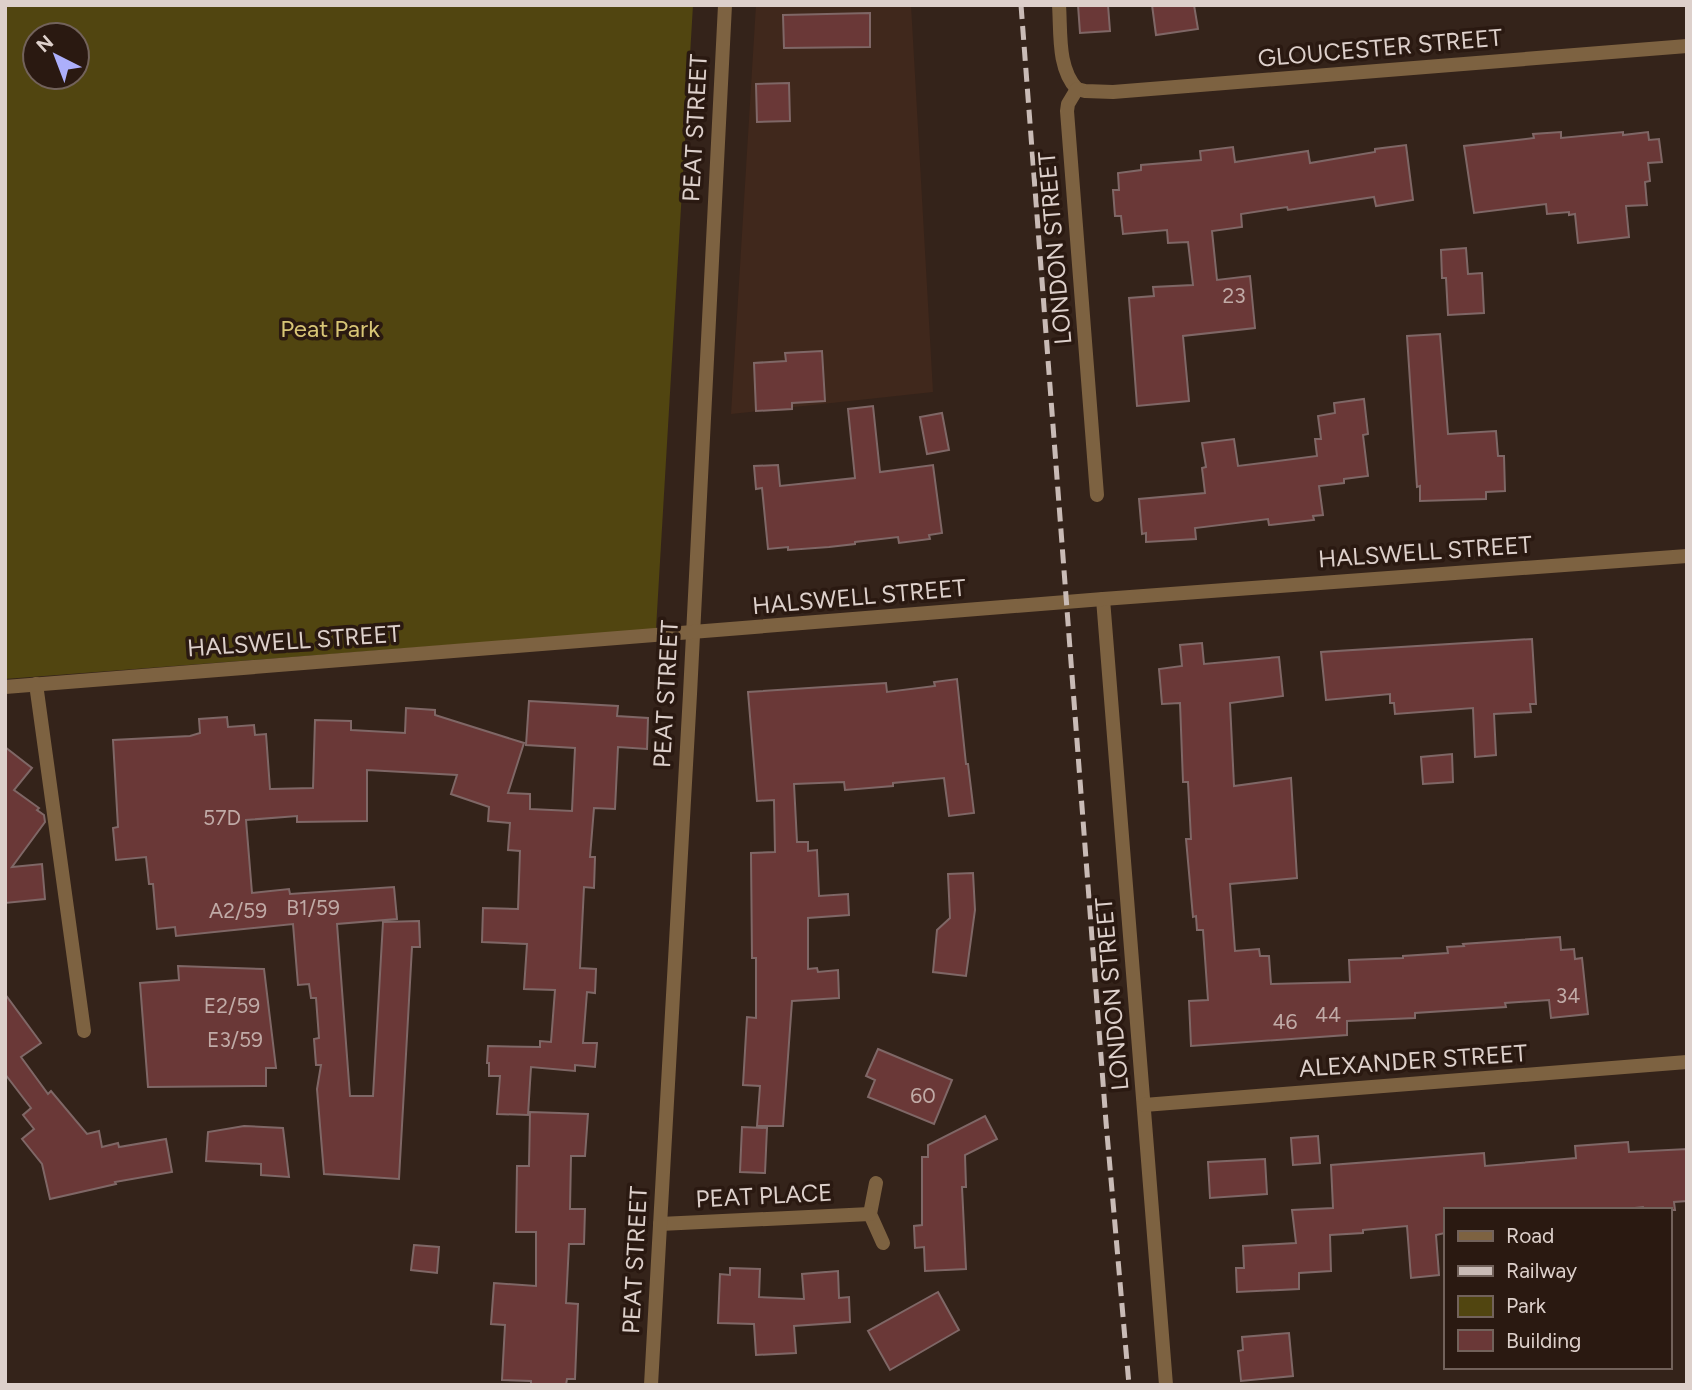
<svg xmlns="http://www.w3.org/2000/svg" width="1692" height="1390" viewBox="0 0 1692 1390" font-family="Figtree,sans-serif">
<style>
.built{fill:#40281c}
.green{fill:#514510;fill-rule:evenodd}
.building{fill:#6a3837;stroke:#7f6766;stroke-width:2}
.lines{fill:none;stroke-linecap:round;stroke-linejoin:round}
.minor{stroke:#7d6241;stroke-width:14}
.tertiary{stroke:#7d6241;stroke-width:14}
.rail{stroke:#c9bbb6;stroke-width:5;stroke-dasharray:14 7;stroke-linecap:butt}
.labels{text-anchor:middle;stroke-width:7;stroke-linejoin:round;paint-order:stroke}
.number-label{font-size:21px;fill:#c0aaa6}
.street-label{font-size:24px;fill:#ddd0cb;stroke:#2a1911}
.park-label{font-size:24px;fill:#d8c576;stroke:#2a1911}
</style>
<rect width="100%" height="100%" fill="#34231a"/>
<polygon class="built" points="756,5 911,5 933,392 731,414"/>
<path class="green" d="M5,5H693L656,629L5,679ZM35,35H77V77H35Z"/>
<g class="building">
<polygon points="1078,5 1108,5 1110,31 1080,33"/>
<polygon points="1152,5 1194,5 1198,29 1156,35"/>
<polygon points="870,13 870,47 784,48 783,15"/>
<polygon points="789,83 790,121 757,122 756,84"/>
<polygon points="1561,132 1561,138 1623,132 1623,135 1648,132 1649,140 1659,139 1662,162 1648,163 1650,181 1645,182 1647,205 1626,206 1629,237 1578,243 1575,214 1569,215 1569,212 1547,214 1546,204 1474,213 1464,146 1534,138 1533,134"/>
<polygon points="1406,145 1413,200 1376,206 1374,197 1288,210 1287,207 1241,214 1242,227 1212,231 1217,280 1250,276 1255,328 1183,336 1189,401 1137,406 1129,298 1154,296 1153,287 1193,285 1188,242 1168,243 1167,230 1123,234 1121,216 1115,216 1113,190 1119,190 1118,173 1141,170 1141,165 1201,160 1200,151 1233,147 1235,162 1308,151 1310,163 1375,152 1375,149"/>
<polygon points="1466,248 1468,274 1482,273 1484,313 1448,315 1446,278 1442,278 1441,250"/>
<polygon points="1440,334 1448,434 1496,431 1498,456 1504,456 1505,491 1486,492 1486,499 1420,501 1420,486 1417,487 1407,336"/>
<polygon points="822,351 825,401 792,403 792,409 756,411 754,363 786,361 785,353"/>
<polygon points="1364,399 1368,434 1363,435 1368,476 1344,479 1344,483 1319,486 1323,515 1313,516 1314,520 1269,525 1268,519 1195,528 1196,539 1146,542 1146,533 1142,534 1139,499 1205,493 1202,468 1206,467 1202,443 1234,439 1238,466 1317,456 1315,439 1321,439 1318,416 1335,413 1334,403"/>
<polygon points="873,406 880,472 933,465 942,533 929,535 930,539 899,543 898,537 855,542 855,544 829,547 788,550 788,547 768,549 762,488 756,489 754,466 778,465 780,486 855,478 848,409"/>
<polygon points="942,413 949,450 927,454 920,417"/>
<polygon points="1532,639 1536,704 1530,704 1531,712 1494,714 1496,755 1475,757 1473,708 1395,714 1394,703 1390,703 1390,694 1326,700 1321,652"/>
<polygon points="1202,643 1204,664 1279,657 1283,696 1230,703 1234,786 1291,778 1297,878 1230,884 1235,951 1259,949 1260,956 1269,956 1271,984 1350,982 1349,960 1403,958 1403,956 1448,953 1447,947 1464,946 1463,944 1560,937 1561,950 1574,949 1575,959 1582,958 1588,1014 1551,1018 1549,1000 1505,1003 1506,1007 1415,1013 1415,1018 1347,1021 1347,1035 1191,1046 1189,1001 1208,1000 1203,930 1197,930 1196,916 1193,917 1186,839 1191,839 1188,782 1183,782 1180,703 1162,704 1159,669 1182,666 1180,645"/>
<polygon points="957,679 966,764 968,764 974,813 949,816 944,778 893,783 893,786 845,790 844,782 794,784 797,842 808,842 808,851 817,850 819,896 848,894 849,915 808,918 808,969 817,968 818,972 838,970 839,998 792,1001 783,1126 757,1126 760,1086 743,1085 747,1017 756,1018 756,958 752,958 751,853 775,852 774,800 757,801 748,692 886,683 887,692 935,686 934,682"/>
<polygon points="529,701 618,706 617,716 648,718 647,749 618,747 615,809 594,808 590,857 595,857 594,888 584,887 580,968 596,969 595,993 587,992 583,1043 597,1043 595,1067 575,1065 575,1071 531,1067 528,1115 497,1114 500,1076 489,1076 489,1063 487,1063 488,1046 540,1047 540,1041 551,1042 555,990 524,989 527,944 482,942 483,908 518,909 520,851 508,850 510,823 488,821 489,807 451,794 457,775 367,770 367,821 297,822 297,816 246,820 252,893 289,889 290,894 394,887 397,919 337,924 350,1096 373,1096 383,922 419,921 420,947 412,947 399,1179 324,1174 317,1089 321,1065 316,1065 314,1039 319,1038 316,998 311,998 309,984 298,985 293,924 176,936 175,927 157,929 153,884 149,884 146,857 116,860 113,828 118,827 113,740 190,736 200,733 199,719 227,717 228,727 254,725 255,735 266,734 270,789 313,788 315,720 351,721 351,730 405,733 406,708 435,710 435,715 524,743 508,793 530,794 530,809 572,811 575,748 526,745"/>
<polygon points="5,747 32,768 14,790 39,808 37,810 44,815 45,822 12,867 42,864 45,899 5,903"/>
<polygon points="1452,754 1453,782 1423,784 1421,757"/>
<polygon points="973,873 975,910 966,976 933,972 937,930 950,918 948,874"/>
<polygon points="178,966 264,969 276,1068 266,1068 266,1086 148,1087 140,983 179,980"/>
<polygon points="5,994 41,1043 21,1057 48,1094 51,1091 87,1134 99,1131 102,1147 118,1143 119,1147 166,1139 172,1172 115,1182 116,1184 50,1199 42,1164 22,1139 34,1129 23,1115 31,1108 5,1074"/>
<polygon points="878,1049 952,1080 934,1124 868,1097 875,1080 866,1076"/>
<polygon points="530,1112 588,1114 585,1156 571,1156 570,1209 585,1209 584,1244 569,1244 566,1303 578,1304 575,1379 567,1379 566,1385 531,1385 531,1381 502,1380 505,1325 491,1324 494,1283 536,1286 536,1232 516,1232 517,1166 529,1166"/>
<polygon points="985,1116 997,1139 965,1155 966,1187 962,1187 966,1269 925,1271 924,1247 915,1248 914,1226 922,1225 922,1157 928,1157 928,1145"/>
<polygon points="244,1126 283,1128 289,1177 261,1175 261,1164 206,1161 208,1132"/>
<polygon points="742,1127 767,1128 765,1173 740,1172"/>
<polygon points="1318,1136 1320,1163 1293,1165 1291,1138"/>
<polygon points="1628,1142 1629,1152 1687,1149 1687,1201 1674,1202 1675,1210 1644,1210 1643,1207 1616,1210 1445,1210 1445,1233 1436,1235 1439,1275 1411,1278 1407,1226 1363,1230 1363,1233 1330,1235 1331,1271 1299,1273 1299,1289 1237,1292 1236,1268 1244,1268 1243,1246 1296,1243 1292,1210 1333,1208 1331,1165 1484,1153 1485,1166 1576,1158 1575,1146"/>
<polygon points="1265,1159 1267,1194 1210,1198 1208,1162"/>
<polygon points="414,1245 439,1247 437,1273 411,1270"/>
<polygon points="730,1268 760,1269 759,1297 804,1299 802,1274 838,1271 839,1298 849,1297 850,1322 794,1326 796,1353 756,1355 754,1324 718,1323 720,1274 730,1275"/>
<polygon points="938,1292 959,1330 890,1370 868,1331"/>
<polygon points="1289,1333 1293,1376 1241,1381 1238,1351 1243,1350 1242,1337"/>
</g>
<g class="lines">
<g class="minor">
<path d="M1059,5C1061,32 1057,68 1077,89"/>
<polyline points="1077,89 1085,91 1113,92 1687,46"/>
<polyline points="1077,89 1068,104 1067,111 1097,495"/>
<polyline points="1103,599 1166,1385"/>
<polyline points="36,684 84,1031"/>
<polyline points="1144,1105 1687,1062"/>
<polyline points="876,1183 870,1214 883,1243"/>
<polyline points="660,1224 870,1214"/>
<polyline points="651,1385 690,694 725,5"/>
</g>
<polyline class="tertiary" points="5,687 1103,599 1687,556"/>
<polyline class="rail" points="1021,5 1106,1122 1129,1385"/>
</g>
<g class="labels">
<g class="number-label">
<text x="1234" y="303">23</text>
<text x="222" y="825">57D</text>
<text x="313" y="915">B1/59</text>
<text x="238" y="918">A2/59</text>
<text x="1568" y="1003">34</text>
<text x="232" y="1013">E2/59</text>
<text x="1328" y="1022">44</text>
<text x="1285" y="1029">46</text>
<text x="235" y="1047">E3/59</text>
<text x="923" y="1103">60</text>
</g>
<g class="street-label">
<text transform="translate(1380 48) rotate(-5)" y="8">GLOUCESTER STREET</text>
<text transform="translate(695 128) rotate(-87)" y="8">PEAT STREET</text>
<text transform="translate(1055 248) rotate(-95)" y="8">LONDON STREET</text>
<text transform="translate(1425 552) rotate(-4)" y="8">HALSWELL STREET</text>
<text transform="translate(859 597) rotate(-5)" y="8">HALSWELL STREET</text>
<text transform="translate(294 641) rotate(-4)" y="8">HALSWELL STREET</text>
<text transform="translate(666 694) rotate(-87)" y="8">PEAT STREET</text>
<text transform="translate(1112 994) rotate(-95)" y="8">LONDON STREET</text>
<text transform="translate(1413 1061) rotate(-4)" y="8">ALEXANDER STREET</text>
<text transform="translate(764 1196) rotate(-3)" y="8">PEAT PLACE</text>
<text transform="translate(635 1260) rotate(-87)" y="8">PEAT STREET</text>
</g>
<g class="park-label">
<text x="330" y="337">Peat Park</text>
</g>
</g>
<rect width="1692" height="1390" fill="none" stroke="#ddd0cb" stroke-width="14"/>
<rect x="1444" y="1208" width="228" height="161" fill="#2a1911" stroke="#72625b" stroke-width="2"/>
<rect x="1458" y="1231" width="35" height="10" fill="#7d6241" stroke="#72625b" stroke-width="2"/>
<text x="1506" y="1243" font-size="21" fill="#ddd0cb">Road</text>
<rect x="1458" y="1266" width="35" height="10" fill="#c9bbb6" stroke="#72625b" stroke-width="2"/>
<text x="1506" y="1278" font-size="21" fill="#ddd0cb">Railway</text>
<rect x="1458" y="1296" width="35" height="21" fill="#514510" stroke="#72625b" stroke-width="2"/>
<text x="1506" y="1313" font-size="21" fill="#ddd0cb">Park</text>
<rect x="1458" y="1330" width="35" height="21" fill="#6a3837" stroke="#72625b" stroke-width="2"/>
<text x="1506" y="1348" font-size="21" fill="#ddd0cb">Building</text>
<g transform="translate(56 56) rotate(318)"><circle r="33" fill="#2a1911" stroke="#72625b" stroke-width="2"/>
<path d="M0-5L12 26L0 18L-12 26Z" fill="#acaffb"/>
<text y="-10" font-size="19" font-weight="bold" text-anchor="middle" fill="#ddd0cb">N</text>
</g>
</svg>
